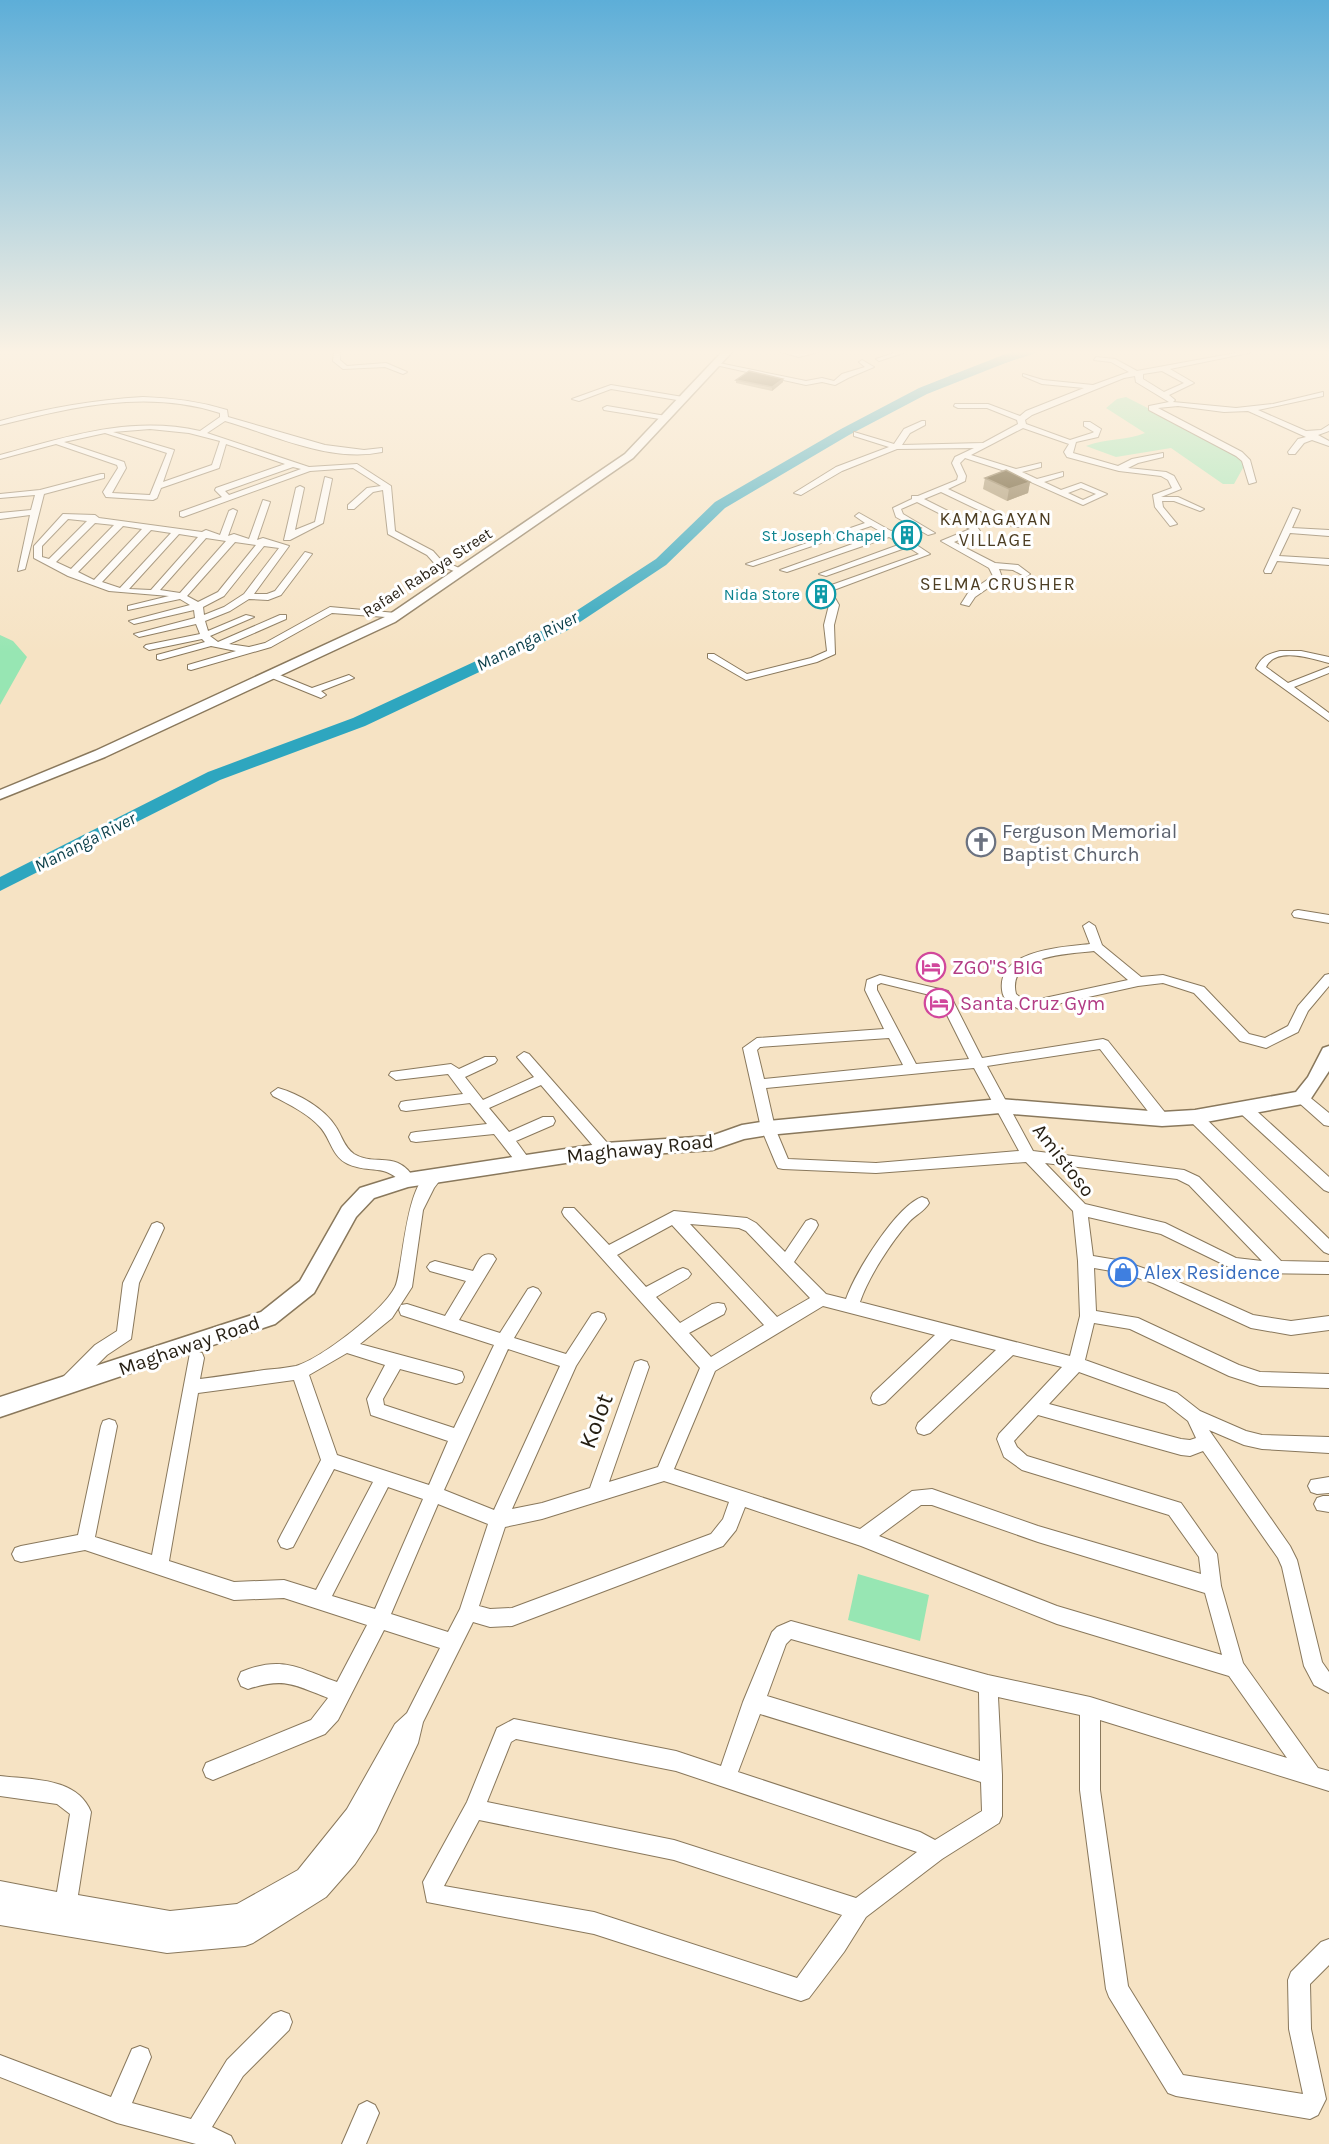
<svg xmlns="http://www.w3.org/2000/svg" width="1329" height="2144" viewBox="0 0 1329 2144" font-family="Karla,sans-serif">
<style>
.green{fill:#97e6b3}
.water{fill:#2ea6bf}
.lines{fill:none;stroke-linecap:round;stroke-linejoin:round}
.river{fill:#2ea6bf;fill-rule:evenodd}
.street-casing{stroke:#89785c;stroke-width:2}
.secondary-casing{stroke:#89785c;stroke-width:3}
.street{fill:#fff;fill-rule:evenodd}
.secondary{fill:#fff;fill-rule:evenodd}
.wall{fill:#9f8c66}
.shaded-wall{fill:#7c6840}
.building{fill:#483407;stroke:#7c6840;stroke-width:1.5}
.labels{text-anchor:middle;stroke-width:6;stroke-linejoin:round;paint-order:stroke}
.far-culture-label{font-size:16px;fill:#0d838f;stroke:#fff;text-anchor:end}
.far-street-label{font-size:16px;fill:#251e12;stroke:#fff}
.far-neighbourhood-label{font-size:18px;letter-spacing:1.5px;fill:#4d3e23;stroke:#fff}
.far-water-label{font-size:18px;font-style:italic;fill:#0b3f4a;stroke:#fff}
.worship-label{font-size:20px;fill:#5b616d;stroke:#fff;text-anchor:start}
.hotel-label{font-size:20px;fill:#b23c85;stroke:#fff;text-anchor:start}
.street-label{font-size:20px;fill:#251e12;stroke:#fff}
.shop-label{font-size:20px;fill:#366cbe;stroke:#fff;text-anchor:start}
.near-street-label{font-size:24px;fill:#251e12;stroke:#fff}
</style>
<rect width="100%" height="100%" fill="#f6e3c4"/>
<g class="green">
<path d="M1126,397L1248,459L1234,484H1223L1171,448L1116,457L1086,446C1106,438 1126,441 1145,433L1106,408L1117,399Z"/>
<polygon points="0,635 13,641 27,657 0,705"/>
<polygon points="858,1574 929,1595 920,1641 848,1620"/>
</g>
<polygon class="water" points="1013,352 1039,352 956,379 949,376 979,367"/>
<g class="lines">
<polygon class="river" points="1033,352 927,394 849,435 725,508 666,565 568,630 365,726 220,780 0,891 0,877 208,772 353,718 556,624 656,559 715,502 841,429 919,388 1008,353"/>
<g class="street-casing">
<g id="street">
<polygon points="334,352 340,352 340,360 347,366 386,363 407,372 403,374 385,367 343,369 333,361"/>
<polygon points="781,352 818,352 799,357"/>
<polygon points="897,352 906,352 879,361 876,359"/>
<path d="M1241,352H1253L1170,369L1194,383L1169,395L1175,400L1173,402L1236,408L1273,404L1323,392V396L1258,410L1306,431L1321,430L1329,425V431L1318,435L1329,441V446L1312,440L1304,443L1295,454H1289L1288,452L1298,439L1306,437L1248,411L1224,412L1178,406L1158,408L1242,452L1250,460L1256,482L1249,484L1242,461L1236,456L1149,410V406L1169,402L1136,382L1135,376L1124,378L1032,415L1025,420L1026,424L1070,440L1092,433L1094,432L1084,426V422H1090L1101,429L1098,437L1076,442L1073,453L1118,466L1132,459L1163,453V457L1138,463L1128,468L1166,472L1174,476L1181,489L1161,497H1178L1204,509L1200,511L1174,501H1162L1163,507L1177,524L1170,526L1155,507L1153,495L1172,488L1168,480L1161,476L1119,471L1067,457L1064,452L1069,444L1023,428L971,455L1016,469L1041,463V467L1022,472L1037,479L1063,472V476L1044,482L1061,490L1081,483L1107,494L1083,505L1008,472L965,458L960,463L966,476L965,481L948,489L1020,523V527H1014L941,492L924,499L976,525L980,531L954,542L995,563L1018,565L1030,574L1026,577L1013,570L999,569L1002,577L1001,579L975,597L969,606L961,604L968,593L993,576L989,568L941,541L970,529L917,502L901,509L903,514L935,533L928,535L896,517L893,508L912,499V496H918L957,480L958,476L952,463L955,457L974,448L897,449L842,471L801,495L794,493L836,467L889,447L854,436V432L894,444L904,429L922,421H925V425L910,433L902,445L983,443L1018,424L1017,420L987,408H958L954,406L955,404H988L1020,416L1026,411L1084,388L1042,384L1023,376V374L1043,380L1093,385L1129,372L1111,362L1094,360L1096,357L1115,359L1137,371ZM1162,371L1184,383L1164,392L1143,379V374ZM1081,488L1096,494L1083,500L1068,493Z"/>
<polygon points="862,360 874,367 848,378 835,385 822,382 806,385 711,364 714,362 806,381 822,378 834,381 842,374 865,367 859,362"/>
<polygon points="611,385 683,397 687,399 683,401 611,389 579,401 572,399"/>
<path d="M143,397C172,398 198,401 227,410L228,417L325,445L364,450L382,448V452C330,463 274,435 225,421L207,433L309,467L357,464L391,486L395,531L433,551L441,560L466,571L462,574L435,564L427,555L388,534L383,490L373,492L354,509H348V505L367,488L381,486L353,468L310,471L183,517L180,516V512L222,497L215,490L216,488L285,464L226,444L219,468L161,488L157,498L153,500L106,497L103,492L118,468L117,465L56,444L0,459V455C66,437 131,415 200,431L220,417V413C147,389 72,407 0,425V421C47,408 94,400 143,397ZM150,429L189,433L220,441L212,465L163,482L174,450L113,432ZM105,433L167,453L150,495L112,493L126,468L124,462L64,442ZM293,467L301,469L229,495L225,491Z"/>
<polygon points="607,406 666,416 670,418 666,420 604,410 603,408"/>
<polygon points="101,474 104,474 104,478 44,494 25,569 18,571 30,515 0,519 0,513 31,510 35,495 0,498 0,494 40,490"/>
<polygon points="325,477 332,479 323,523 290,540 284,540 296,488 300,486 304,488 295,530 315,522"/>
<path d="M263,500L270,502L257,540L263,538L289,546L254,594H267L275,591L305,552L312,554L281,595L268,600L249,599L230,611L205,621L208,631L246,615L254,617L210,636L218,642L280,615H286V619L229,644L249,647L265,643L330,607L396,613L399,614V618L332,613L271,647L191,670L188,669V665L236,651L211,646L160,660L157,659V655L205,642L202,639L149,650L144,647L146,645L200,634L196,624L139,637L134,634L195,618L194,610L134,624L129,621L190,605L180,599L128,610V606L169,596L109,591L68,576L34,558V546L63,514L95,515L99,518L202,532L206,530L220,535L229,511L233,509L237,511L228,536L234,534L249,539ZM68,519L87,521L49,559L42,557V546ZM95,523L114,525L71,569L56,562ZM123,526L142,529L94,580L78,572ZM151,530L171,533L120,588L102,582ZM179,534L198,537L151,590L129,589ZM206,538L226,541L180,593L160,590ZM235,542L256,545L218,592L198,602L187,596ZM264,546L279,548L244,594L224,607L204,615L203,607L224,596Z"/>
<polygon points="1293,508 1300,510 1292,528 1329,530 1329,536 1290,533 1279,556 1329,559 1329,565 1277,561 1271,573 1265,573 1264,571"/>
<polygon points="859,513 891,531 898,530 897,534 914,541 915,544 930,554 831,591 839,605 834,625 835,654 817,662 746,680 708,658 708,654 714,654 747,674 811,658 827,651 824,625 829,605 821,590 823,588 919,554 908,547 826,576 819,574 901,544 889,537 787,572 780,570 883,533 871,526 753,566 746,564 865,523 855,516"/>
<path d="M1280,651H1301L1329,657V663C1312,659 1276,646 1266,667L1288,683L1329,667V673L1294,687L1329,713V721L1258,670L1256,668C1262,656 1268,654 1280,651Z"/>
<polygon points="270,671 312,688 349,675 354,678 321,691 326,695 321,698 267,676 265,674"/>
<polygon points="1298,910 1329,915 1329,923 1294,917 1292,914 1294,911"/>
<path d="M1089,922L1095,926L1102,945L1141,977L1163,975L1204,987L1249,1034L1265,1038L1288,1026L1298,1006L1325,975L1329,974V986L1308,1011L1298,1032L1266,1048L1240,1041L1194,993L1163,983L1138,986L1025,1011C1015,1008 1003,1002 1002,990C997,950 1063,947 1090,944L1083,926ZM1094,951L1128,980L1026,1002L1016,994C1006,955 1069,954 1094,951Z"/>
<path d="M880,975L948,991L982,1058L1103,1039L1108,1041L1167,1115L1169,1119L1167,1123H1157L1100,1049L987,1066L1033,1151L1184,1170L1199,1177L1281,1261L1329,1262V1274L1251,1273L1233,1269L1161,1234L1088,1217L1093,1256L1123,1261L1163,1275L1253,1315L1291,1321L1329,1316V1330L1291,1335L1251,1328L1153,1283L1123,1273L1094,1268L1096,1311L1138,1318L1239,1365L1260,1372L1329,1374V1388L1260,1386L1229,1376L1130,1329L1094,1323L1085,1360L1177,1393L1200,1411L1246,1431L1262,1435L1329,1437V1453L1262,1449L1244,1445L1209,1430L1290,1546L1297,1560L1322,1662L1329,1672V1693L1314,1685L1304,1666L1282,1567L1278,1558L1203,1451L1190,1456L1181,1455L1038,1415L1014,1441L1017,1447L1027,1456L1181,1503L1217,1554L1221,1586L1243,1663L1318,1768L1329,1771V1791L1100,1720V1790L1128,1986L1183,2075L1303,2094L1289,2029L1288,1980L1291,1972L1321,1942L1329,1939V1965L1310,1984L1311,2029L1326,2099L1318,2115L1310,2119L1176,2096L1168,2093L1109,1997L1106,1989L1080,1790V1715L998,1697L1002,1775V1816L999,1823L942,1859L866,1917L844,1952L809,1998L801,2001L594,1934L427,1902L423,1882L467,1802L497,1728L514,1719L676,1751L721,1766L743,1702L772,1632L777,1627L791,1621L988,1675L1090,1697L1287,1758L1229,1676L1057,1624L861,1546L745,1507L736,1530L723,1546L512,1626L490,1627L473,1622L423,1722L418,1743L376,1832L355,1864L326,1897L253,1943L245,1946L167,1953L0,1925V1903L80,1917L0,1903V1881L57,1892L70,1814L57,1804L0,1796V1776C32,1780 77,1777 91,1812L78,1895L170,1911L237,1904L298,1870L347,1809L395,1724L407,1713L440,1648L384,1630L338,1720L325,1734L213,1780L206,1777L203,1770L206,1763L311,1720L328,1698C294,1685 285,1677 248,1689L241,1686L238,1679L241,1672C282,1655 298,1668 337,1682L367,1625L284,1598L234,1600L85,1550L21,1562L15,1560L12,1554L15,1548L21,1546L78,1535L101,1426L103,1421L109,1419L115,1421L117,1426L95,1537L152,1555L190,1353L196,1351L202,1353L204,1358L200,1379C222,1376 243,1373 264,1370C274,1369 286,1368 296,1366C322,1358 383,1311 395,1287C404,1270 405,1161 441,1172L443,1176L434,1188L423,1210L412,1287L392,1318L360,1344L456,1370L462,1372L464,1377L462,1382L456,1384L400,1369L383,1399L384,1405L454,1428L494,1345L401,1315L399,1310L401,1305L407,1304L445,1316L466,1281L430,1271L427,1267L430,1263L435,1261L473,1271C478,1262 481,1251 493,1255L496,1259L459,1320L500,1333L528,1289L533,1287L538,1289L541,1293L514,1338L566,1354L592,1314L598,1312L604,1314L606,1319L576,1366L512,1509L542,1503L590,1488L633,1367L635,1362L641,1360L647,1362L649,1367L609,1482L658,1467L700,1368L564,1216L562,1212L564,1208H574L609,1245L674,1211L747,1218L756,1223L785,1252L806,1221L811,1219L816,1221L818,1225L816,1229L794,1262L826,1294L846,1299C855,1273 896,1206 922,1197L927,1199L929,1203C925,1211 915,1215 909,1222C891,1242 868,1278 860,1302L1070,1356L1080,1316L1078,1261L1073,1211L1026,1162L876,1173L783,1169L778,1168L776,1164L761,1128L743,1048L757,1038L884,1029L865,990L867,980ZM881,983L938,997L969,1059L916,1064L877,990V985ZM889,1038L903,1065L764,1079L757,1050L760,1047ZM974,1068L1019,1151L876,1163L788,1159L775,1128L766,1088ZM1045,1163L1177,1179L1189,1185L1262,1261L1236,1258L1165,1223L1085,1204ZM690,1224L739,1228L746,1231L810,1298L777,1317ZM672,1225L764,1325L711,1357L689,1333L724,1314L726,1309L724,1304L718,1303L712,1304L680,1323L656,1297L688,1278L691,1274L688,1270L683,1268L678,1270L646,1287L617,1255ZM823,1306L935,1335L873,1393L871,1398L873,1403L879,1405L885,1403L951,1339L996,1350L918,1423L916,1428L918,1433L924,1435L930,1433L1013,1355L1062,1367L999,1434L997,1439L1004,1457L1022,1470L1169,1515L1199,1557L1201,1574L1038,1526L932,1489L912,1491L860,1529L674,1469L715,1371ZM508,1349L560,1366L494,1510L444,1490ZM347,1353L385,1365L367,1399L371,1415L448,1441L429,1485L337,1455L309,1375ZM1079,1372L1165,1403L1188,1421L1196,1438L1190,1440L1181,1439L1049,1404ZM294,1380L321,1460L281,1535L278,1541L281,1547L287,1549L293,1547L334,1469L373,1482L316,1590L284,1580L234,1582L169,1561L198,1393ZM664,1481L729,1502L723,1519L711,1534L512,1608L490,1609L479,1606L505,1527L542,1519ZM388,1487L423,1499L375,1609L332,1596ZM438,1504L488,1524L460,1609L448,1632L391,1614ZM921,1505H932L1038,1542L1205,1593L1222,1655L1057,1606L879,1536ZM791,1639L979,1692L980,1761L767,1696L786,1644ZM760,1714L981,1782L982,1811L935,1840L920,1832L738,1772ZM516,1739L676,1771L917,1852L856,1898L674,1840L487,1802L511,1742ZM479,1820L674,1860L842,1915L797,1978L594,1912L444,1886Z"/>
<polygon points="524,1052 529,1054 610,1146 612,1150 610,1154 600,1154 541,1085 489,1108 509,1132 543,1117 553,1117 555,1121 553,1125 516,1141 532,1163 530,1167 520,1167 494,1134 416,1142 411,1141 409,1137 411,1133 416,1132 487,1124 470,1103 406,1111 401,1110 399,1106 401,1102 406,1101 463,1094 448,1074 396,1080 389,1075 391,1072 451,1064 459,1069 485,1057 495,1057 497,1060 495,1063 465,1077 483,1100 534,1077 517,1057"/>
<path d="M278,1088C299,1094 324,1108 336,1127C342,1136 344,1147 354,1154C375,1167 398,1149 415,1180L413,1184H403C385,1163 370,1174 348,1164C332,1157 331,1139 320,1127C307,1113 290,1105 273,1096L271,1093Z"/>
<polygon points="1302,1093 1307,1095 1329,1113 1329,1126 1324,1125 1297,1101 1295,1098"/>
<polygon points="1245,1104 1250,1105 1329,1177 1329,1192 1324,1190 1240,1113 1238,1109"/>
<polygon points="1195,1112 1200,1113 1329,1239 1329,1254 1324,1252 1190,1121 1188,1117 1190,1113"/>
<polygon points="157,1222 162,1224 164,1228 139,1283 131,1339 107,1355 73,1389 67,1391 61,1389 59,1384 61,1379 95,1345 117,1331 123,1283 152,1224"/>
<polygon points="1329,1477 1329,1493 1317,1494 1311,1492 1308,1486 1311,1480"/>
<polygon points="1323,1496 1329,1496 1329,1512 1317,1510 1314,1504 1317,1498"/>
<polygon points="281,2011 289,2014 292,2022 289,2030 243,2076 212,2127 231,2136 235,2144 196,2144 117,2123 0,2077 0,2055 111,2097 132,2049 140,2046 148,2049 151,2057 132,2103 191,2119 227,2060 273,2014"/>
<polygon points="367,2101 375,2105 379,2113 366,2144 342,2144 359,2105"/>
</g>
</g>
<g class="secondary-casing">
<g id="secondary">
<polygon points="722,352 732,352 633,458 395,622 105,757 0,799 0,790 95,751 387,616 625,454"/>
<polygon points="1329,1046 1329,1071 1308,1103 1195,1124 1162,1126 1000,1113 768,1135 744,1139 712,1150 605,1157 408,1187 374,1198 356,1217 314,1293 275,1324 0,1417 0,1397 261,1312 300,1281 342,1207 360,1188 408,1173 605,1143 711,1136 742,1125 768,1121 1000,1099 1162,1112 1195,1110 1296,1092 1308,1077 1323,1048"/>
</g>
</g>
<use href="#street" class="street"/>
<use href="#secondary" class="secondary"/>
</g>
<g class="wall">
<polygon points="736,380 783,382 772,391 736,383"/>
<polygon points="985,478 1030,482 1028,493 1007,501 983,489"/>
<polygon points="901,525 921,528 920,536 914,538 900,533"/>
</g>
<g class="shaded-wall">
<polygon points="783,379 783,382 772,391 772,387"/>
<polygon points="1030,482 1028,493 1007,501 1009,489"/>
<polygon points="921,528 920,536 914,538 915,531"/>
</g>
<g class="building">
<polygon points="749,371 783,379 772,387 736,380"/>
<polygon points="1006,470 1030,482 1009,489 985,478"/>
<polygon points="909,521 921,528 915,531 901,525"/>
</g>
<linearGradient id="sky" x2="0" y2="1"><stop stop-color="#5daed8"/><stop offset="0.54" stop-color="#fbf2e4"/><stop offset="1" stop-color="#fbf2e4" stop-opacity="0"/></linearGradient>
<rect width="1329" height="652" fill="url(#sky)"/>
<defs>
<g id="building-ring" transform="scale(1.5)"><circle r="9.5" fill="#fff" stroke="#0f9aa8" stroke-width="1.5"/><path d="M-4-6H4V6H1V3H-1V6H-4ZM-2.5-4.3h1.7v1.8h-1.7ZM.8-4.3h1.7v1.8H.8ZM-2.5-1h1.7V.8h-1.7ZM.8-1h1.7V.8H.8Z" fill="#0f9aa8"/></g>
<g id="church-ring" transform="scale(1.5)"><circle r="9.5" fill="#fff" stroke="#6b7280" stroke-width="1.5"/><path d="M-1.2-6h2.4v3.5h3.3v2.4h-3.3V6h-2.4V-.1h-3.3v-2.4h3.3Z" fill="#6b7280"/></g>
<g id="hotel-ring" transform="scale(1.5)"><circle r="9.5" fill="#fff" stroke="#d1479c" stroke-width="1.5"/><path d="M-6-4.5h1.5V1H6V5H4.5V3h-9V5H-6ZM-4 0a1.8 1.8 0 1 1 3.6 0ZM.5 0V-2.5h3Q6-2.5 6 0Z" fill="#d1479c"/></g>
<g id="shop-ring" transform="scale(1.5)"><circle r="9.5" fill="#fff" stroke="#3f7fe0" stroke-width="1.5"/><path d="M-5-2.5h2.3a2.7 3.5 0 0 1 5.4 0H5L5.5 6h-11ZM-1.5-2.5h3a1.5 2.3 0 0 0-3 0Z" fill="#3f7fe0"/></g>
</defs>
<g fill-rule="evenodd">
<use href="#building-ring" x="907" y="535"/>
<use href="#building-ring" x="821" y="594"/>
<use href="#church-ring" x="981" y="842"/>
<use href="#hotel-ring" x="931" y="967"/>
<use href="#hotel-ring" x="939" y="1003"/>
<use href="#shop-ring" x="1123" y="1272"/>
</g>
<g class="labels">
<g class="far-culture-label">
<text x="886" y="541">St Joseph Chapel</text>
<text x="800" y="600">Nida Store</text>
</g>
<g class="far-street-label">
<text transform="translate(427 572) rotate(-33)" y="6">Rafael Rabaya Street</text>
</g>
<g class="far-neighbourhood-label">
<text x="996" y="525">KAMAGAYAN<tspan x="996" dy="21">VILLAGE</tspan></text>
<text x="998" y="590">SELMA CRUSHER</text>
</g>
<g class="far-water-label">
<text transform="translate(527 641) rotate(-27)" y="6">Mananga River</text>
<text transform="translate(85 842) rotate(-27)" y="6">Mananga River</text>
</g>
<g class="worship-label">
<text x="1002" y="838">Ferguson Memorial<tspan x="1002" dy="23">Baptist Church</tspan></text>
</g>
<g class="hotel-label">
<text x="952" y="974">ZGO"S BIG</text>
<text x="960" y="1010">Santa Cruz Gym</text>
</g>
<g class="street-label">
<text transform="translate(640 1148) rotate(-6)" y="7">Maghaway Road</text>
<text transform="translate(1064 1160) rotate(52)" y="7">Amistoso</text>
<text transform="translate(189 1345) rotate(-19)" y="7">Maghaway Road</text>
</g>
<g class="shop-label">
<text x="1144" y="1279">Alex Residence</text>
</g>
<g class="near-street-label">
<text transform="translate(596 1421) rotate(-70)" y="8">Kolot</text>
</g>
</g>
</svg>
